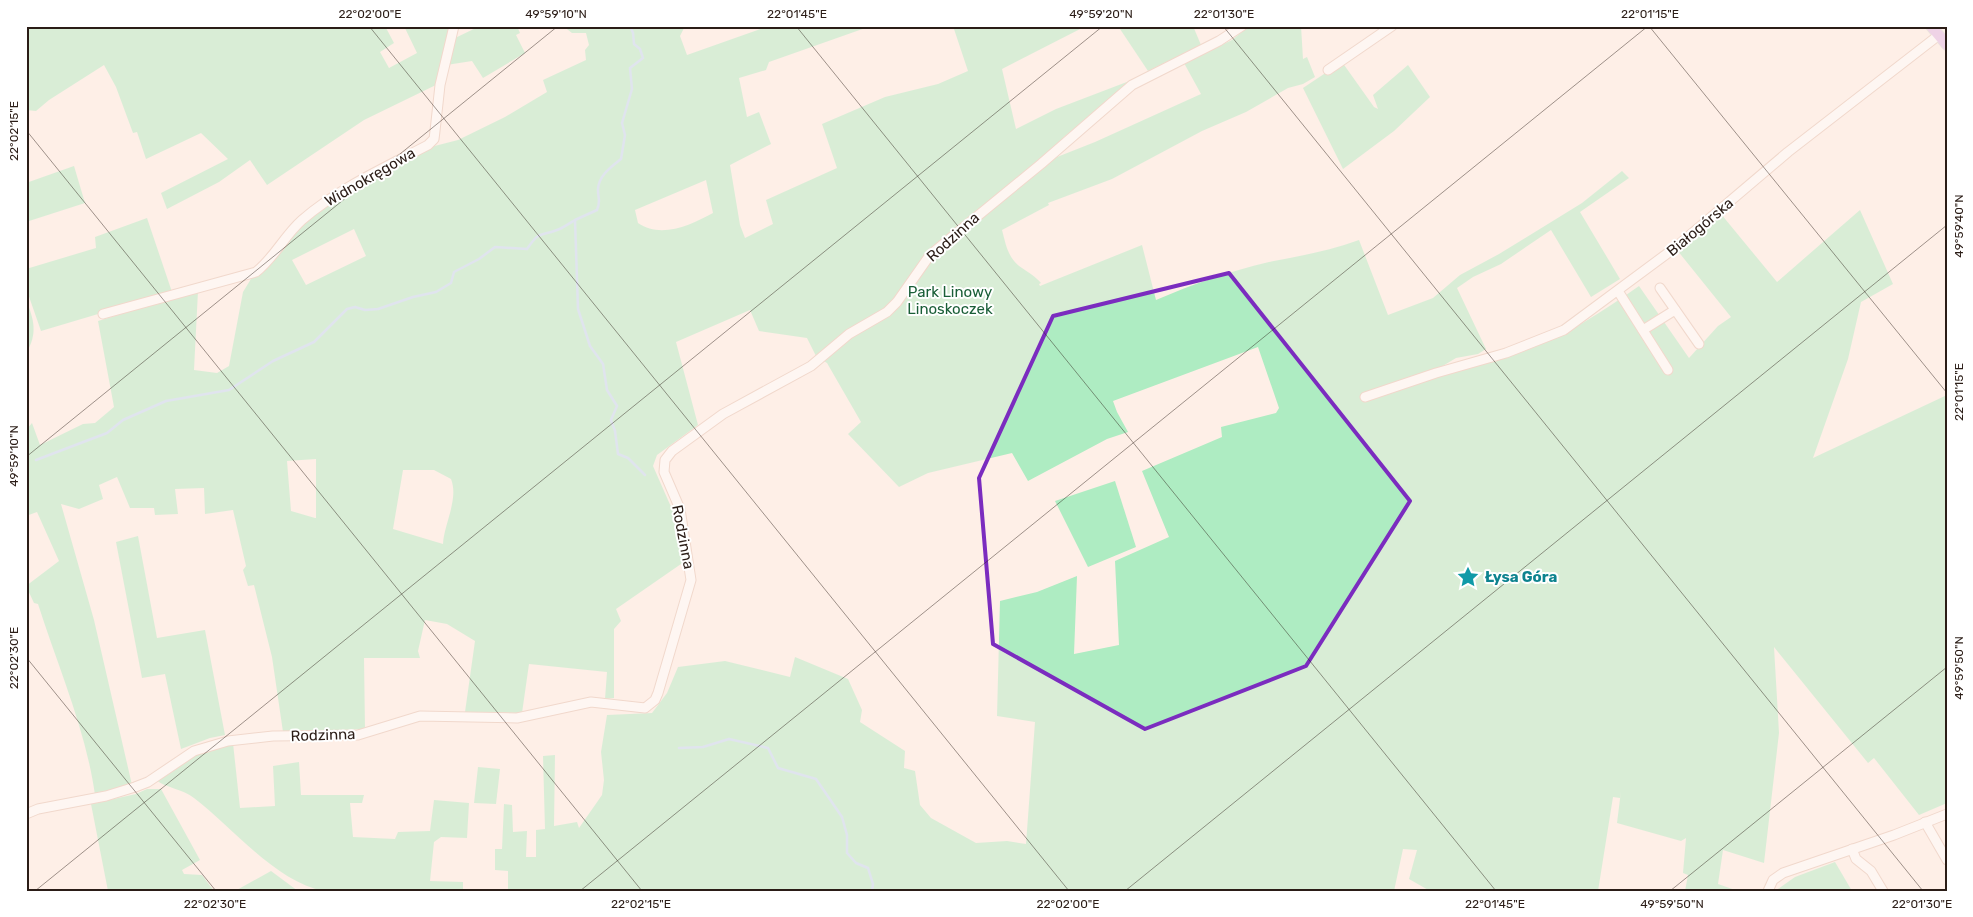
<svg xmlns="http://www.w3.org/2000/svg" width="1973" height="917" viewBox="0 0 1973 917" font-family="Rubik,sans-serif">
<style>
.green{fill:#aeecc2;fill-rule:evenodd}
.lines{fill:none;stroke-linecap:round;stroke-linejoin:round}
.stream{stroke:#bcd8f5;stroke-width:2.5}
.minor-casing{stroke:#e2bdab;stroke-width:11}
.major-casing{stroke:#d5d2d1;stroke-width:12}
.minor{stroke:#fff;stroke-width:9}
.major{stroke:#deb2e4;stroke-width:10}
.marked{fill:none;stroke:#7b2cbf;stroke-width:4;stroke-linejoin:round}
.ticks{fill:none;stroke:#2b1d17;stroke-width:1;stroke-opacity:0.45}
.labels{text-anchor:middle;stroke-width:4;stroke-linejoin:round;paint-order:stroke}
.street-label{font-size:15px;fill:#2b1d17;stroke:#fff}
.park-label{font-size:15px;fill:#1a5e37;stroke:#fff}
.culture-label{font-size:15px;font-weight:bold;fill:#0d838f;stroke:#fff;text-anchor:start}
.neatline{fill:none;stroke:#2b1d17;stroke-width:2}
.ticks-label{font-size:12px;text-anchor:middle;fill:#2b1d17}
</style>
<rect width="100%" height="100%" fill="#feefe7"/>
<g class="green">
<polygon points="26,26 385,26 394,43 380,52 389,68 417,53 404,26 450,26 453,39 480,26 517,26 520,33 516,35 525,53 483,78 472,61 440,66 440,83 364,120 267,185 250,160 219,182 167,209 161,193 228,159 201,133 146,159 137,132 133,133 116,87 104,65 49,100 36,111 26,110"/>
<path d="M563,26H685L680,36L687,55L769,26H871L769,62L766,70L739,78L747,117L759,112L771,144L730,165L740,225L745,238L773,224L766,200L837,168L822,124L885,97L938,84L968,71L953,26H1086L1002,69L1016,129L1056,109L1132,80L1064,137L1052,159L1095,142L1201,94L1184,63L1232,40L1249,26H1301L1303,59L1307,57L1315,77L1303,84L1288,88L1246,112L1202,131L1112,179L1048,203L1049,205L1002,230C1006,245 1008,259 1022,268C1029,273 1035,276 1041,283L1039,284L1040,286L1142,245L1156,300C1193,284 1231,271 1269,262C1300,256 1329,251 1359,240L1388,315L1433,298L1460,275L1499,254L1582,203L1622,171L1629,178L1580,212L1620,279L1591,297L1551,230L1501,264L1473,277L1457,288L1486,349L1478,354L1456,358L1441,367C1457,365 1474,365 1490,361C1546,349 1593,318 1639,286L1689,358L1718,326L1731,317L1677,250L1721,214L1777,282L1860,210L1893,284L1861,302L1848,359L1813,458L1947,395V803L1919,815L1874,758L1868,763L1774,647L1779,733L1764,863L1723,850L1718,884L1738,891H1685L1688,875L1683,873L1686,838L1681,841L1617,823L1621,791L1620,798L1613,797L1598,891H1430L1409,879L1417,850L1403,849L1394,891H508V871L495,870V849H502L504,804L512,805L513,832L527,831L526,857H536V830L545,829L543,756L555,755L554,826L577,822L579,828L602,795L604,780L601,752L607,715L652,713L667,693L678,667L725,661L790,677L795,657L848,679L862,710L860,722L905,751L904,768L915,771L920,805L931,818L976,843L1007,841L1026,844L1035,722L997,716L1000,601L1037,592L1077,576L1074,654L1119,645L1115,561L1169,537L1142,471L1222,437L1221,427L1276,413L1279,408L1258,347L1113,401L1117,412L1128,432L1107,439L1028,481L1012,453L928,473L899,487L848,434L861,422L827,363L816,356L807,338L759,331L750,310L676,342L698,425L657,455L653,466L683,534L686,567L681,564L616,609L621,621L614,629V698L605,699L607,672L529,664L522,713L465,712L475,641L447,624L425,620L418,651L420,658H364L365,729L283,732L272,657L254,585L248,586L243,570L246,566L233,510L205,514L204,488L175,489L178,514L155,515L154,508H130L117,477L99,485L103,499L79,509L61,504L94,620L132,785L95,795C86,730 58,667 38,604L34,603L26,586L59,561L37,512L26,516V430L32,423L40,445L83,424L95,423L114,407L98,321L198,291L194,370L217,373L229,366L243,292L254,274L313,212L419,150L458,140L505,117L547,92L543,80L586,60L585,50L589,45L586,33H572ZM706,180L713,213C691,225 661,239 638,223L635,210ZM354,229L366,256L306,285L292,260ZM316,459V518H315L291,511L287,461ZM403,470H434L451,479C459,499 444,524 443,544L393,529Z"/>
<polygon points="1118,26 1193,26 1201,45 1148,71"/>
<polygon points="1342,62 1374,107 1378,109 1373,95 1408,65 1430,97 1394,131 1343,169 1303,88"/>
<polygon points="74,166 85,203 26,222 26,183"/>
<polygon points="147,218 172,292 41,331 26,288 26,269 96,248 95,237"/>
<path d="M26,300C34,319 38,334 26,353Z"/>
<polygon points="1115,481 1136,547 1088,567 1055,501"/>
<polygon points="138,536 157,638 205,630 225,735 210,738 181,749 165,674 142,678 116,542"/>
<path d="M233,743L240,808L275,806L273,766L299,762L301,795H364L362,803H350L353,837L395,839L398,832L430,831L434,800L469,803L467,838L441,837L434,842L430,881L463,882V891H324C276,882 232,827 194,798C183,789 166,788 156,780L192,755Z"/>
<polygon points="478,767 500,769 496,804 474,803"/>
<polygon points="147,789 161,789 200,860 182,870 184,874 202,875 214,891 108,891 91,804 136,794"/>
<polygon points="1835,862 1852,891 1775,891 1795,877"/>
<polygon points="271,871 298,891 235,891"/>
</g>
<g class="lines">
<g class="stream">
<path d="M630,26L633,33L634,44L640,49L643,58L630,68L632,89L622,123L625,135L621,159C611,167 598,176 598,190C598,199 601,201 597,210L575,220L578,309L590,346L603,364L607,390L617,406L611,420L615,431L618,454L628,458L645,475"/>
<path d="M36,460L107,433L123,420L166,401L229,390L273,361L314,342L347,309L355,307L365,310L378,309L413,297L436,292L451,283L454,272L479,259L495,247L527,249C540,230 539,237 557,230C563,228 570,223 575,220"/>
<polyline points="679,748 703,747 729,739 768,748 778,768 816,779 842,817 847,835 847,853 856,863 868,868 873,884 872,891"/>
</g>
<g class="minor-casing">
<g id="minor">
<polyline points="1328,70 1392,26"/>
<polyline points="1660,288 1699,344"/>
<polyline points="1618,291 1668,370"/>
<path d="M103,314L256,272C275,257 284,236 302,220C339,188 384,168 428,145L434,139L435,131L440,85L454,26"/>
<polyline points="1643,330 1675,310"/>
<polyline points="1365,397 1436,373 1506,353 1564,330 1676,247 1788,152 1939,35"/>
<polyline points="26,814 38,809 106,796 135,787 148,782 194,751 228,741 273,736 358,735 420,716 517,718 591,702 645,708 655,700 658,693 691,580 680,509 664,472 665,460 672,451 723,414 811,366 849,334 887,312 897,302 930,255 1041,164 1132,85 1219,41 1242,26"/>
<polyline points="1925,822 1947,860"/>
<polyline points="1852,849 1856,859 1871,871 1883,891"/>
<polyline points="1768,891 1773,880 1783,873 1894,835 1947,814"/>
</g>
</g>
<g class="major-casing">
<polyline id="major" points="1931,26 1947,45"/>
</g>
<use href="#minor" class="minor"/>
<use href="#major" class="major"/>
</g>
<path d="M0 0H1973V917H0ZM1229,273L1410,501L1306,666L1145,729L993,644L979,478L1053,316Z" fill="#feefe7" fill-opacity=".55" fill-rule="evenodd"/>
<path class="marked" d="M1229,273L1410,501L1306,666L1145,729L993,644L979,478L1053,316Z"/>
<path class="ticks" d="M369,26L1069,891M796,26L1496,891M1223,26L1923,891M1649,26L1947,393M26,130L642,891M26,457L558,26M26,657L216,891M35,891L1103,26M580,891L1648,26M1125,891L1947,225M1670,891L1947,667"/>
<defs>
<g id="sight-bare" transform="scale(1.725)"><path d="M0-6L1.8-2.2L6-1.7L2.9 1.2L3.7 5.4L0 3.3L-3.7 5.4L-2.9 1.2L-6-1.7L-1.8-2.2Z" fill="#0f9aa8" stroke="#fff" stroke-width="2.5" paint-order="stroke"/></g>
</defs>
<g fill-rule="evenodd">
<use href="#sight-bare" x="1468" y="577"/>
</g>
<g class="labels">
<g class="street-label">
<text transform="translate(370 177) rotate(-30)" y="5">Widnokręgowa</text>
<text transform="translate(1700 227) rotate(-40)" y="5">Białogórska</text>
<text transform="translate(953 237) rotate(-42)" y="5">Rodzinna</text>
<text transform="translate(683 537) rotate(79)" y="5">Rodzinna</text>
<text transform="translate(323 735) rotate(-2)" y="5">Rodzinna</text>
</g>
<g class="park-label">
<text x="950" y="297">Park Linowy<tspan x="950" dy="17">Linoskoczek</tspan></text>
</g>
<g class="culture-label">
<text x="1485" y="582">Łysa Góra</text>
</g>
</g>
<rect width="1973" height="917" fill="none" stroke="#ffffff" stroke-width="55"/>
<rect x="28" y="28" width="1918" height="862" class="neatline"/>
<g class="ticks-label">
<text x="370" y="18">22°02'00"E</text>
<text x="556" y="18">49°59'10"N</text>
<text x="797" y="18">22°01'45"E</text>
<text x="1101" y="18">49°59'20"N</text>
<text x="1224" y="18">22°01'30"E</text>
<text x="1650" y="18">22°01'15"E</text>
<text transform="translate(14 131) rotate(-90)" y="4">22°02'15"E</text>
<text transform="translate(1959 226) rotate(-90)" y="4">49°59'40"N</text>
<text transform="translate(1959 392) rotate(-90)" y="4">22°01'15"E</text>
<text transform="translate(14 456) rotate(-90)" y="4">49°59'10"N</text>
<text transform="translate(14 658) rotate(-90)" y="4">22°02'30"E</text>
<text transform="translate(1959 668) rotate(-90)" y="4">49°59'50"N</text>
<text x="215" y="908">22°02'30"E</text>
<text x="641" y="908">22°02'15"E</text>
<text x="1068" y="908">22°02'00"E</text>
<text x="1495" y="908">22°01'45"E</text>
<text x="1672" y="908">49°59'50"N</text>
<text x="1922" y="908">22°01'30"E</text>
</g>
</svg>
